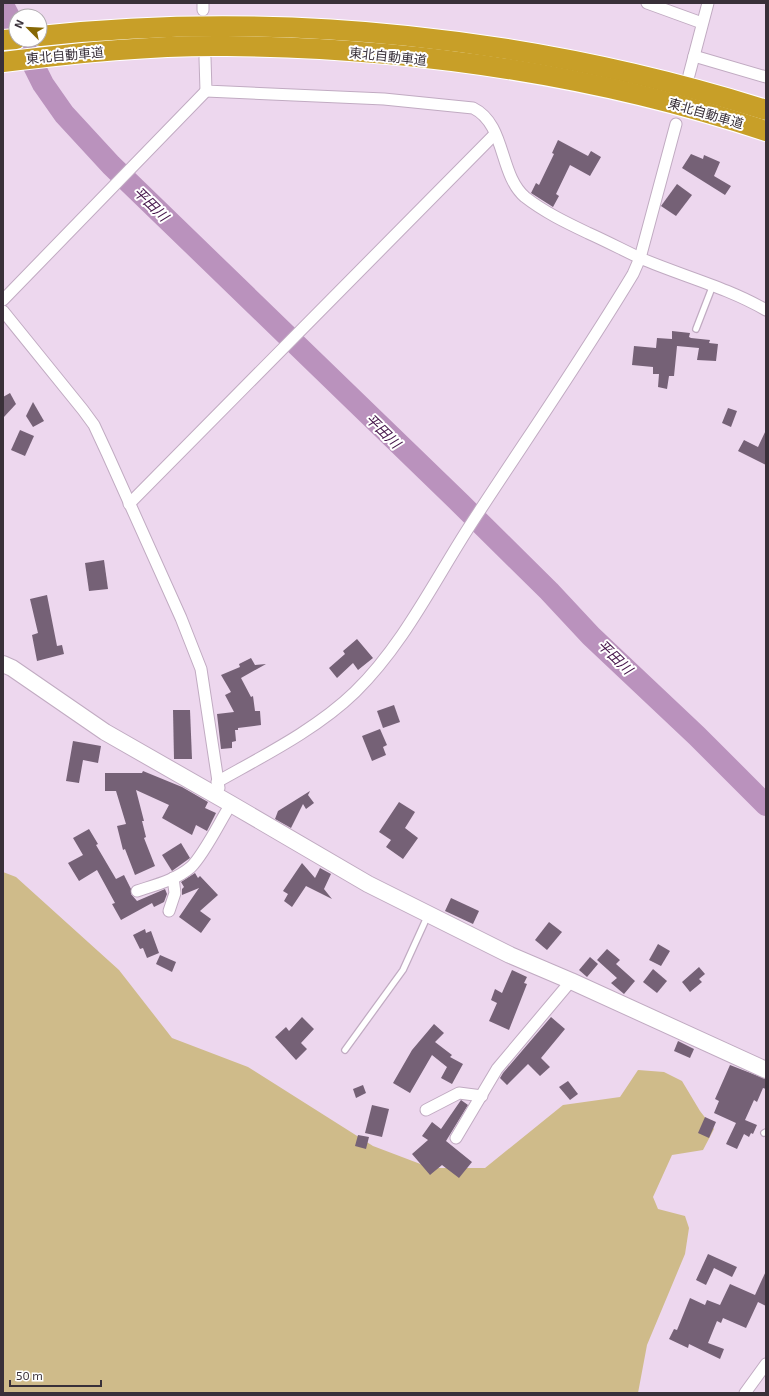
<svg xmlns="http://www.w3.org/2000/svg" width="769" height="1396" viewBox="0 0 769 1396" font-family="'Exo 2','Noto Sans JP',sans-serif">
<style>
.green{fill:#cfbb8a}
.lines{fill:none;stroke-linecap:round;stroke-linejoin:round}
.river{stroke:#ba92bd;stroke-width:22}
.building{fill:#756176}
.lane-casing{stroke:#c1abc2;stroke-width:8}
.street-casing{stroke:#c1abc2;stroke-width:13}
.secondary-casing{stroke:#c1abc2;stroke-width:18}
.highway-casing{stroke:#fff;stroke-width:22}
.lane{stroke:#fff;stroke-width:5.5}
.street{stroke:#fff;stroke-width:11}
.secondary{stroke:#fff;stroke-width:16}
.highway{stroke:#c89f28;stroke-width:20}
.labels{text-anchor:middle;stroke-width:4;stroke-linejoin:round;paint-order:stroke}
.street-label{font-size:13px;fill:#393039;stroke:#fff}
.water-label{font-size:14px;font-style:italic;fill:#441449;stroke:#fff}
</style>
<rect width="100%" height="100%" fill="#edd7ee"/>
<polygon class="green" points="3,872 16,877 119,970 172,1038 248,1067 373,1146 431,1168 485,1168 563,1105 620,1097 638,1070 664,1072 682,1081 700,1111 714,1129 703,1150 672,1155 653,1197 658,1209 685,1216 689,1228 685,1254 647,1345 638,1393 3,1393"/>
<g class="lines">
<g class="river">
<polyline points="3,5 16,30"/>
<polyline points="21,40 43,84 64,114 111,165 460,503 549,591 591,636 697,736 766,805"/>
</g>
</g>
<g class="building">
<polygon points="558,140 588,156 591,151 601,157 590,176 570,165 556,194 559,196 553,207 531,193 536,183 539,185 554,154 552,153"/>
<polygon points="691,154 703,159 704,155 720,162 714,176 731,186 725,195 682,168"/>
<polygon points="677,184 692,195 676,216 661,206"/>
<polygon points="672,331 690,333 689,337 691,338 710,340 709,343 718,344 716,361 697,360 699,348 677,346 674,376 669,376 667,389 658,387 659,374 653,374 653,367 632,365 634,346 656,348 657,338 672,339"/>
<polygon points="10,393 16,404 3,418 3,397"/>
<polygon points="33,402 44,421 33,427 26,416"/>
<polygon points="728,408 737,411 731,427 722,423"/>
<polygon points="20,430 34,436 25,456 11,450"/>
<polygon points="766,430 766,465 738,451 744,440 758,447"/>
<polygon points="104,560 108,589 89,591 85,563"/>
<polygon points="47,595 57,646 62,645 64,654 37,661 32,635 38,633 30,599"/>
<polygon points="357,639 373,658 358,670 353,663 337,678 329,668 345,654 343,651"/>
<polygon points="251,658 255,665 266,664 241,678 251,697 253,696 255,711 260,711 261,725 238,728 238,730 235,730 236,741 232,742 232,748 221,749 217,714 234,712 225,695 231,692 221,675 240,667 239,664"/>
<polygon points="394,705 400,722 383,728 377,711"/>
<polygon points="173,710 190,710 192,759 174,759"/>
<polygon points="380,729 387,745 383,747 386,755 372,761 362,736"/>
<polygon points="73,741 101,746 98,763 83,760 79,783 66,781"/>
<polygon points="143,771 182,787 208,802 205,808 216,813 207,831 196,825 192,835 162,818 169,805 136,790 144,821 142,821 146,837 144,838 155,866 135,875 125,849 123,850 117,826 126,824 116,791 105,791 105,773 142,773"/>
<polygon points="310,791 308,795 314,803 306,809 303,804 291,828 275,819 278,811"/>
<polygon points="399,802 415,812 405,828 418,838 403,859 386,847 391,840 379,832"/>
<polygon points="89,829 98,844 96,845 116,879 124,875 131,889 131,894 137,901 165,889 167,894 164,902 154,907 152,903 121,920 112,904 115,903 97,870 79,881 68,863 83,855 73,838"/>
<polygon points="181,843 190,858 172,871 162,855"/>
<polygon points="302,863 315,878 320,868 331,874 324,889 332,899 306,886 292,907 284,901 288,894 283,891"/>
<polygon points="195,873 198,878 200,876 218,895 200,911 211,919 201,933 179,917 199,888 182,895 182,889 184,887 181,882"/>
<polygon points="451,898 479,911 473,924 445,911"/>
<polygon points="549,922 562,932 547,950 535,940"/>
<polygon points="145,929 146,933 151,931 159,953 147,958 143,948 140,949 133,935"/>
<polygon points="658,944 670,951 661,966 649,960"/>
<polygon points="607,949 620,960 616,964 635,981 624,994 611,983 617,978 597,960"/>
<polygon points="160,955 176,962 172,972 156,964"/>
<polygon points="590,957 598,964 587,977 579,970"/>
<polygon points="699,967 705,974 699,979 702,982 690,992 682,982"/>
<polygon points="653,969 667,981 657,993 643,982"/>
<polygon points="512,970 527,977 524,983 527,984 509,1030 489,1021 497,1003 491,1000 495,989 502,993"/>
<polygon points="302,1017 314,1029 301,1043 307,1049 296,1060 275,1037 286,1027 289,1031"/>
<polygon points="551,1017 565,1029 541,1058 550,1067 540,1076 528,1064 507,1085 500,1078 503,1073"/>
<polygon points="434,1024 444,1033 435,1042 452,1055 450,1057 463,1064 452,1084 441,1078 447,1067 432,1055 410,1093 393,1083 412,1050"/>
<polygon points="678,1041 694,1049 690,1058 674,1051"/>
<polygon points="730,1065 766,1079 766,1089 763,1088 757,1102 754,1100 745,1120 757,1125 753,1134 751,1133 749,1137 744,1134 737,1149 726,1144 736,1123 714,1113 719,1101 715,1099"/>
<polygon points="568,1081 578,1094 570,1100 559,1087"/>
<polygon points="363,1085 366,1093 356,1098 353,1089"/>
<polygon points="461,1100 468,1105 446,1141 472,1162 459,1178 442,1165 430,1175 412,1154 428,1140 422,1136 432,1122 441,1129"/>
<polygon points="372,1105 389,1109 382,1137 365,1133"/>
<polygon points="705,1117 716,1122 709,1138 698,1133"/>
<polygon points="358,1135 369,1137 366,1149 355,1146"/>
<polygon points="708,1254 737,1267 732,1277 714,1268 706,1285 696,1280"/>
<polygon points="766,1271 766,1306 758,1302 746,1328 723,1318 721,1323 717,1321 708,1343 724,1349 720,1359 689,1344 688,1348 669,1339 674,1329 677,1330 690,1298 705,1305 707,1300 720,1305 730,1284 755,1295"/>
</g>
<g class="lines">
<g class="lane-casing">
<g id="lane">
<polyline points="696,329 713,285"/>
<polyline points="345,1050 403,970 428,915"/>
<polyline points="764,1133 766,1132"/>
</g>
</g>
<g class="street-casing">
<g id="street">
<polyline points="203,3 203,10"/>
<polyline points="647,3 702,23"/>
<polyline points="694,56 766,77"/>
<path d="M205,58L206,91L384,99L473,108C506,124 499,175 525,197C544,212 567,223 588,233C606,241 623,250 640,258C682,276 726,287 766,310"/>
<polyline points="689,75 708,3"/>
<polyline points="3,300 206,91"/>
<polyline points="3,311 83,410 94,425 107,453 181,618 201,669 219,788"/>
<polyline points="129,504 495,134"/>
<path d="M217,782C263,756 317,729 355,692C404,644 434,581 471,524C525,441 582,359 633,274L640,258L676,124"/>
<path d="M137,891C155,885 176,880 191,867C205,853 220,821 231,804"/>
<polyline points="169,911 175,893 173,878"/>
<polyline points="426,1110 459,1093 482,1096"/>
<polyline points="456,1138 497,1069 571,981"/>
<polyline points="745,1393 766,1364"/>
</g>
</g>
<g class="secondary-casing">
<polyline id="secondary" points="3,664 12,668 105,732 231,804 368,884 510,955 571,981 766,1070"/>
</g>
<g class="highway-casing">
<g id="highway">
<path d="M40,36C282,10 534,37 766,110"/>
<polyline points="3,40 16,39"/>
<path d="M3,62C77,53 153,45 227,46C409,48 593,74 766,131"/>
</g>
</g>
<use href="#lane" class="lane"/>
<use href="#street" class="street"/>
<use href="#secondary" class="secondary"/>
<use href="#highway" class="highway"/>
</g>
<g class="labels">
<g class="street-label">
<text transform="translate(65 55) rotate(-5)" y="5">東北自動車道</text>
<text transform="translate(388 56) rotate(6)" y="5">東北自動車道</text>
<text transform="translate(706 113) rotate(16)" y="5">東北自動車道</text>
</g>
<g class="water-label">
<text transform="translate(151 204) rotate(44)" y="5">平田川</text>
<text transform="translate(383 431) rotate(44)" y="5">平田川</text>
<text transform="translate(615 657) rotate(44)" y="5">平田川</text>
</g>
</g>
<rect width="769" height="1396" fill="none" stroke="#393039" stroke-width="8"/>
<g transform="translate(28 28) rotate(294)"><circle r="19" fill="#ffffff" stroke="#b0acb0"/>
<path d="M0-3L7 15L0 10L-7 15Z" fill="#876804"/>
<text y="-6" font-size="11" font-weight="bold" text-anchor="middle" fill="#393039">N</text>
</g>
<path d="M10 1380v6h91v-6" fill="none" stroke="#393039" stroke-width="2"/>
<text x="16" y="1380" font-size="12" fill="#393039" stroke="#ffffff" stroke-width="3" paint-order="stroke">50 m</text>
</svg>
